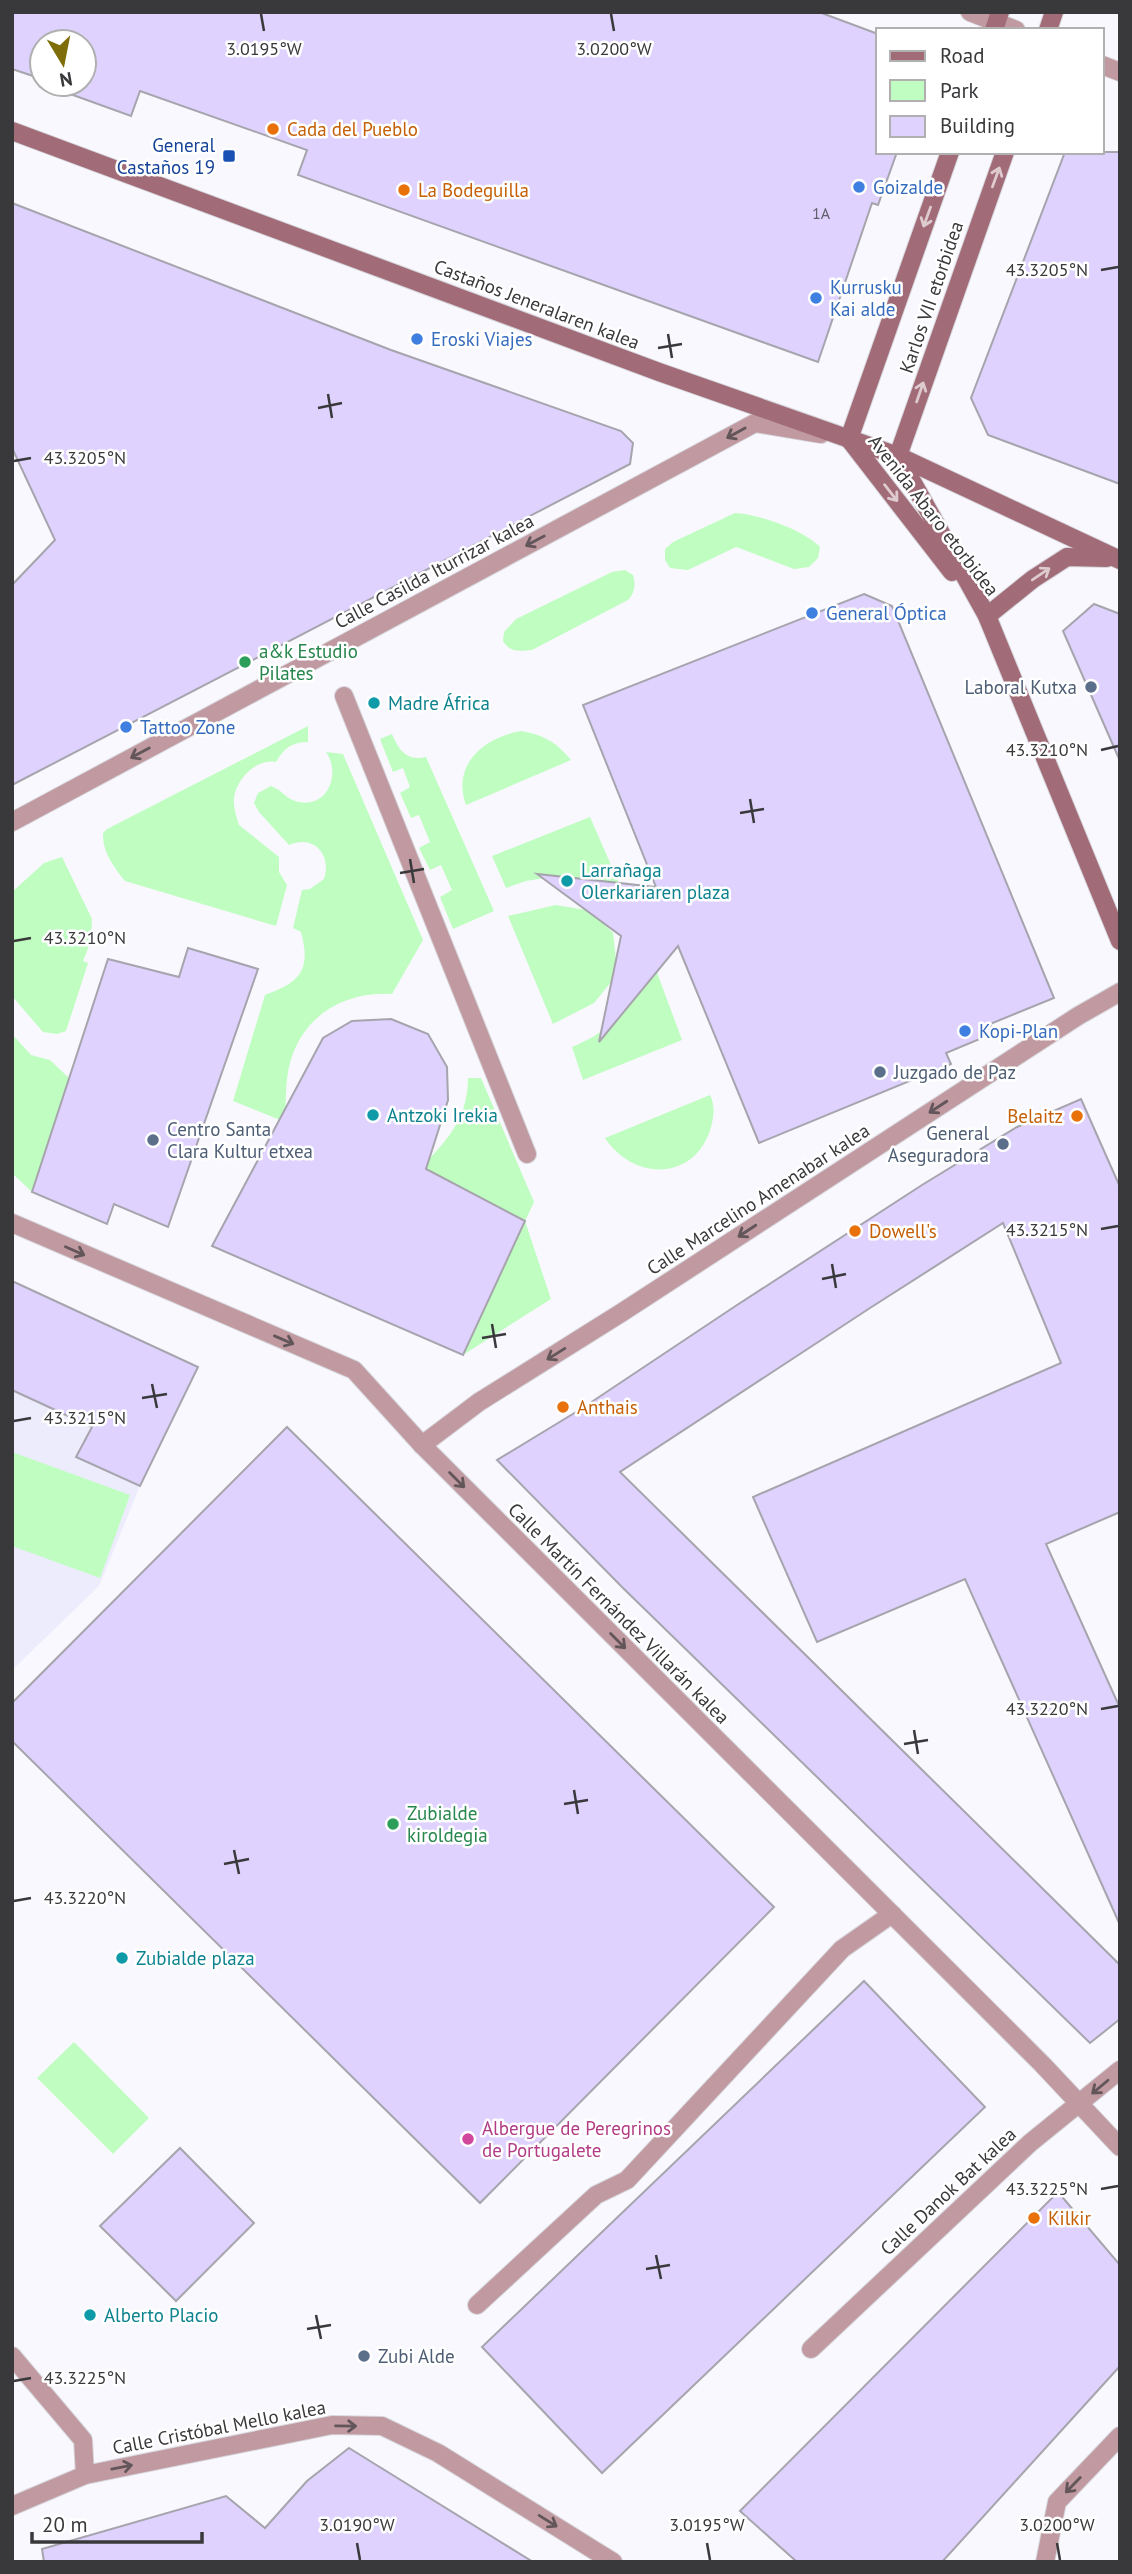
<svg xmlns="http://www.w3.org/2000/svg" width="1132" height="2574" viewBox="0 0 1132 2574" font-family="'PT Sans',sans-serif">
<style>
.built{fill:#ececfc}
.green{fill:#bffdc1}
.building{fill:#dfd2fe;stroke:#a6a4ac;stroke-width:2}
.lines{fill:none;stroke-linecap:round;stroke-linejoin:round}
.street-casing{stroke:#d6d6db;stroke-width:20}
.secondary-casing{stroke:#d6d6db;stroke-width:20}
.street{stroke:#c099a1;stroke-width:18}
.secondary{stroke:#a16b78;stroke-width:18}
.oneway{stroke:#decbd0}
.oneway2{stroke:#62565a}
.ticks{fill:none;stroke:#39393c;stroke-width:2.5}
.food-dot{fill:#e8710a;stroke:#fff;stroke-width:2.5}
.transit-dot{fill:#1a4fb4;stroke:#fff;stroke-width:2.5}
.shop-dot{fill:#3f7fe0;stroke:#fff;stroke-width:2.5}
.leisure-dot{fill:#2e9e5b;stroke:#fff;stroke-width:2.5}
.service-dot{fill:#5c6f8a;stroke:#fff;stroke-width:2.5}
.culture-dot{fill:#0f9aa8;stroke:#fff;stroke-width:2.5}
.hotel-dot{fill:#d1479c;stroke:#fff;stroke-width:2.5}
.labels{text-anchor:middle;stroke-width:5;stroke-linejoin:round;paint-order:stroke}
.number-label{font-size:16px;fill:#625f6c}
.food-label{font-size:19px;fill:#c56008;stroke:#fff;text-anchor:start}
.transit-label{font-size:19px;fill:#164399;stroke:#fff;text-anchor:end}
.shop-label{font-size:19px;fill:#366cbe;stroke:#fff;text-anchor:start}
.street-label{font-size:19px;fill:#39393c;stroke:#fff}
.leisure-label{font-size:19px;fill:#27864d;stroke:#fff;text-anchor:start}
.service-label{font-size:19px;fill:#4e5e75;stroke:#fff;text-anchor:start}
.culture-label{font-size:19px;fill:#0d838f;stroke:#fff;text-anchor:start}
.hotel-label{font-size:19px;fill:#b23c85;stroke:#fff;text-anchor:start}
.ticks-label{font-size:18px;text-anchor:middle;fill:#39393c;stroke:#fff;stroke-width:5;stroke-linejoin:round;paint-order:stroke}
</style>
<rect width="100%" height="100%" fill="#f9f8fe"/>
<polygon class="built" points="12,1281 198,1367 140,1486 99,1586 12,1670"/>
<g class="green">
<path d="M735,513C758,514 804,530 820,547L818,558L809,567L794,569L736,547L688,570L670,568L665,560V549L673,542Z"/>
<path d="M625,570L633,575C636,585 635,592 628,600L532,650C519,651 510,653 503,641L504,632L516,619L612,572Z"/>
<path d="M308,726V742C292,742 284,748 276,762C257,758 236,779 234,798C233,806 236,816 239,825L279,857V872L287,885L276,926L125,881C114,867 102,852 103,833L107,829Z"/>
<path d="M521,731C544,735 556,742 571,760L466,805C451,764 485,737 521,731Z"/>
<path d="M392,734C399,751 407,761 426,757L494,911L453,929L440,897L452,890L441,865L430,870L419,848L430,842L419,815L411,818L400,793L410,787L403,768L393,772L380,739Z"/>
<path d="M326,752L343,754L423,940L392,994C345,991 303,1015 290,1063C285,1081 286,1103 285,1122L233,1101L265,995C301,982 311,970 301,932L293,928L302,890L310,889L324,879C332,855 314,834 289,845L259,812L254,803L258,793L271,786C281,789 285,798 295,801C326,811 342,775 326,752Z"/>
<polygon points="590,817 625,897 557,876 526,881 506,888 492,856"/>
<polygon points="62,857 92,919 91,941 83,961 88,963 66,1031 57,1034 43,1032 12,996 12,892 44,863"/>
<polygon points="556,905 586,910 604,924 613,933 616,960 611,982 594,1003 553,1024 508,916"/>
<path d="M652,959L682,1040L583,1080L572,1047C621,1027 627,1003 652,959Z"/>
<polygon points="12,1034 31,1055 50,1060 69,1078 32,1192 12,1173"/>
<path d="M468,1078H481L534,1202L525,1221L551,1299L463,1355L525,1221L478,1196L413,1176C442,1145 468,1123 468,1078Z"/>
<path d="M710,1095C715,1105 714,1117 711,1127C696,1181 634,1182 605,1138Z"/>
<polygon points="12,1452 130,1495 100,1578 12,1546"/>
<polygon points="74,2042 149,2118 113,2154 37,2078"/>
</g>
<g class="building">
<polygon points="12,12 819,12 878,34 878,152 897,152 878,205 872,203 818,362 298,175 307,150 140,91 131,116 59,90 58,84 84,84 84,42 42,42 42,79 12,69"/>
<polygon points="1065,152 1120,152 1120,484 988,435 971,398"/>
<polygon points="12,203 391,350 621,431 633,443 630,464 12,785 12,585 55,540 12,448"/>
<polygon points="864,594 892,606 1054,998 990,1024 994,1033 946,1053 951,1064 759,1143 678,946 599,1042 621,936 537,874 656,887 583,705"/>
<polygon points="1094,604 1120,614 1120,761 1063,631"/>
<polygon points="188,948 258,969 168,1227 114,1204 107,1224 32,1192 108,959 179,977"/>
<polygon points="391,1019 428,1034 447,1067 448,1100 426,1169 525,1221 463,1355 212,1246 323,1038 352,1021"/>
<polygon points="1081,1099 1120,1187 1120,1512 1046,1544 1120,1708 1120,1925 965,1579 817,1642 753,1497 1061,1363 1003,1223 870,1308 620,1472 1120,1965 1120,2019 1090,2043 623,1588 497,1460 581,1409 734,1307 922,1185 1017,1127"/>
<polygon points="12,1281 198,1367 140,1486 76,1457 92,1427 12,1390"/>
<polygon points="287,1427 774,1907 480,2203 12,1741 12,1703"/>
<polygon points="864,1981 985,2107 602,2473 482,2347"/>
<polygon points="180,2148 254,2223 176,2301 100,2226"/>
<polygon points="1058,2192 1120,2265 1120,2366 942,2562 797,2562 740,2511"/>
<polygon points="349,2448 533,2562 44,2562 42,2549 226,2496 265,2528 307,2481"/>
</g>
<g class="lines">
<g class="street-casing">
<g id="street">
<polyline points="970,12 1016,30"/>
<polyline points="1102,65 1120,72"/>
<polyline points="344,696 527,1154"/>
<polyline points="12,822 755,423 821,434"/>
<polyline points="12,1223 354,1370 422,1445 1042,2064 1120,2147"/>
<polyline points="422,1445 479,1402 621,1313 1078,1016 1120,992"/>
<polyline points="477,2305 596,2195 627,2180 842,1949 892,1914"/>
<polyline points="811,2349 1030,2143 1120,2070"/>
<polyline points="12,2356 83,2440 85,2475"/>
<polyline points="12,2506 85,2475 332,2425 382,2426 438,2453 613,2562"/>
<polyline points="1045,2562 1057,2502 1120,2436"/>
</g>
</g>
<g class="secondary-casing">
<g id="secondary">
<polyline points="994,30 1000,12"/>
<polyline points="1048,30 1054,12"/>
<polyline points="12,131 659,372 898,456 1120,560"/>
<polyline points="849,439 950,152"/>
<polyline points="849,439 952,572"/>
<polyline points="898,456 987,616 1120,941"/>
<polyline points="898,456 1005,152"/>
<polyline points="987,616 1033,579 1067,557 1107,558"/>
</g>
</g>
<use href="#street" class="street"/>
<use href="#secondary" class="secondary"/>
</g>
<defs><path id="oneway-shaft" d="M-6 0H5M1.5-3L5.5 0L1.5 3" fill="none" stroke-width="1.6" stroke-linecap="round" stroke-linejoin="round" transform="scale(1.75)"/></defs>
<g class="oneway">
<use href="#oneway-shaft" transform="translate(996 177) rotate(-70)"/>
<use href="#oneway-shaft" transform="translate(927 217) rotate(110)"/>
<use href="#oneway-shaft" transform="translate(920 392) rotate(-71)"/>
<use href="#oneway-shaft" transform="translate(891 493) rotate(52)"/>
<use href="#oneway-shaft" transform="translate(1041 574) rotate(-34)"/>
</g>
<g class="oneway2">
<use href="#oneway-shaft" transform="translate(736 433) rotate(151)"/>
<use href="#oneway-shaft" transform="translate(535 541) rotate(152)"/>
<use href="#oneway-shaft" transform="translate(140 753) rotate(152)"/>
<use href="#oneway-shaft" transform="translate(938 1107) rotate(147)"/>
<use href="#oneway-shaft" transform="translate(747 1231) rotate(147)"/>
<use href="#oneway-shaft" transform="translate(75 1251) rotate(24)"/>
<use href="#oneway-shaft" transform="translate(284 1340) rotate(23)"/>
<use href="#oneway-shaft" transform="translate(556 1354) rotate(148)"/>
<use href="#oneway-shaft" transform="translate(457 1480) rotate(45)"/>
<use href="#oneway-shaft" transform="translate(618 1641) rotate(45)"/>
<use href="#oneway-shaft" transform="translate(1100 2087) rotate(140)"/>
<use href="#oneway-shaft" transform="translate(346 2426) rotate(1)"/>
<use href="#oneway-shaft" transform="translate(122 2467) rotate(-11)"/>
<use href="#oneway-shaft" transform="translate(1073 2485) rotate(134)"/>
<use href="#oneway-shaft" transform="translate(548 2521) rotate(32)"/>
</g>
<path class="ticks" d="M261,14L264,31M611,14L614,31M1101,270L1118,267M668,334L672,358M658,348L682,344M328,394L332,418M318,408L342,403M14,461L31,458M1101,750L1118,746M750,799L754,823M740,813L764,809M410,859L414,883M400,873L424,869M14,941L31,938M1101,1229L1118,1226M832,1264L836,1288M822,1279L846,1274M492,1324L496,1348M482,1338L506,1334M152,1384L157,1408M142,1398L167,1394M14,1421L31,1418M1101,1709L1118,1706M914,1730L918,1754M904,1744L928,1740M574,1790L578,1814M564,1804L588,1800M234,1850L239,1874M224,1864L249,1859M14,1901L31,1898M1101,2189L1118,2186M656,2255L661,2279M646,2269L670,2265M316,2315L321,2339M307,2329L331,2325M14,2381L31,2378M357,2543L360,2560M707,2543L710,2560M1057,2543L1060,2560"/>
<g class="food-dot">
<circle cx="273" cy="129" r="7"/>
<circle cx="404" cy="190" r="7"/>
<circle cx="1077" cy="1116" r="7"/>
<circle cx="855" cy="1231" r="7"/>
<circle cx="563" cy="1407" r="7"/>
<circle cx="1034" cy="2218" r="7"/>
</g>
<rect class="transit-dot" x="222" y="149" width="14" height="14" rx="3.5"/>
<g class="shop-dot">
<circle cx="859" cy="187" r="7"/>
<circle cx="816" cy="298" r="7"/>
<circle cx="417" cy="339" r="7"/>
<circle cx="812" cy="613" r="7"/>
<circle cx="126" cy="727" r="7"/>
<circle cx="965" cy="1031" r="7"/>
</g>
<g class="leisure-dot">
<circle cx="245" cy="662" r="7"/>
<circle cx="393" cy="1824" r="7"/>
</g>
<g class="service-dot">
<circle cx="1091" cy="687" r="7"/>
<circle cx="880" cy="1072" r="7"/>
<circle cx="153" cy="1140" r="7"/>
<circle cx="1003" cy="1144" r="7"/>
<circle cx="364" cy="2356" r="7"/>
</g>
<g class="culture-dot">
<circle cx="374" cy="703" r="7"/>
<circle cx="567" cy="881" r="7"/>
<circle cx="373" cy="1115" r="7"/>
<circle cx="122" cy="1958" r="7"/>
<circle cx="90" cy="2315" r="7"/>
</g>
<circle class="hotel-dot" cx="468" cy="2139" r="7"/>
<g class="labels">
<g class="number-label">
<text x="821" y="219">1A</text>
</g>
<g class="food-label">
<text x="287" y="136">Cada del Pueblo</text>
<text x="418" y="197">La Bodeguilla</text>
<text x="1063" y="1123" text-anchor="end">Belaitz</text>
<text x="869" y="1238">Dowell's</text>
<text x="577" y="1414">Anthais</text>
<text x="1048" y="2225">Kilkir</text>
</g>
<g class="transit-label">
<text x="215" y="152">General<tspan x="215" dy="22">Castaños 19</tspan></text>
</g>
<g class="shop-label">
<text x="873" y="194">Goizalde</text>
<text x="830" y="294">Kurrusku<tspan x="830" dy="22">Kai alde</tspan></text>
<text x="431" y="346">Eroski Viajes</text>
<text x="826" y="620">General Óptica</text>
<text x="140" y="734">Tattoo Zone</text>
<text x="979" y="1038">Kopi-Plan</text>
</g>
<g class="street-label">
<text transform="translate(931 297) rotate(-71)" y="7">Karlos VII etorbidea</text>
<text transform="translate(537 304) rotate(21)" y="7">Castaños Jeneralaren kalea</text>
<text transform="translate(934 515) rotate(52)" y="7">Avenida Abaro etorbidea</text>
<text transform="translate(434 571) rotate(-28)" y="7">Calle Casilda Iturrizar kalea</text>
<text transform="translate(758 1199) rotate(-33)" y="7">Calle Marcelino Amenabar kalea</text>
<text transform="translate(619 1613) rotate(45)" y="7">Calle Martín Fernández Villarán kalea</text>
<text transform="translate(948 2191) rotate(-43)" y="7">Calle Danok Bat kalea</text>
<text transform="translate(219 2427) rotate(-11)" y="7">Calle Cristóbal Mello kalea</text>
</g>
<g class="leisure-label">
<text x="259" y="658">a&amp;k Estudio<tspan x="259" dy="22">Pilates</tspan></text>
<text x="407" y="1820">Zubialde<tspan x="407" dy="22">kiroldegia</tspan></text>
</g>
<g class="service-label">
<text x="1077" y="694" text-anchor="end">Laboral Kutxa</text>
<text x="894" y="1079">Juzgado de Paz</text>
<text x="167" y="1136">Centro Santa<tspan x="167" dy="22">Clara Kultur etxea</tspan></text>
<text x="989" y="1140" text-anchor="end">General<tspan x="989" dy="22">Aseguradora</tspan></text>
<text x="378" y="2363">Zubi Alde</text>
</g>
<g class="culture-label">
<text x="388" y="710">Madre África</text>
<text x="581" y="877">Larrañaga<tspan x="581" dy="22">Olerkariaren plaza</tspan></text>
<text x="387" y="1122">Antzoki Irekia</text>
<text x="136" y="1965">Zubialde plaza</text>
<text x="104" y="2322">Alberto Placio</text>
</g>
<g class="hotel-label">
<text x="482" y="2135">Albergue de Peregrinos<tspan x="482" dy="22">de Portugalete</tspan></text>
</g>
</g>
<g class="ticks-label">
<text x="264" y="55">3.0195°W</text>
<text x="614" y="55">3.0200°W</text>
<text x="1047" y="276">43.3205°N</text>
<text x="85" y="464">43.3205°N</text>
<text x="1047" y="756">43.3210°N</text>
<text x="85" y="944">43.3210°N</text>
<text x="1047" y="1236">43.3215°N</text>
<text x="85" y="1424">43.3215°N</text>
<text x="1047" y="1715">43.3220°N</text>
<text x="85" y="1904">43.3220°N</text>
<text x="1047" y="2195">43.3225°N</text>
<text x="85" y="2384">43.3225°N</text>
<text x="357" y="2531">3.0190°W</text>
<text x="707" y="2531">3.0195°W</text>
<text x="1057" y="2531">3.0200°W</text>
</g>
<rect width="1132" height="2574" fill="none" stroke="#39393c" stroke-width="28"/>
<rect x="876" y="28" width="228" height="126" fill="#ffffff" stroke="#b0b0b1" stroke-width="2"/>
<rect x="890" y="51" width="35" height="10" fill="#a16b78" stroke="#b0b0b1" stroke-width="2"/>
<text x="940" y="63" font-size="21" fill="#39393c">Road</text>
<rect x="890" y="80" width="35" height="21" fill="#bffdc1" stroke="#b0b0b1" stroke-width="2"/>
<text x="940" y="98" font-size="21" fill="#39393c">Park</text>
<rect x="890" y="116" width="35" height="21" fill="#dfd2fe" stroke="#b0b0b1" stroke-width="2"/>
<text x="940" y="133" font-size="21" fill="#39393c">Building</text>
<g transform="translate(63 63) rotate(170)"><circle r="33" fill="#ffffff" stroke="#b0b0b1" stroke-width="2"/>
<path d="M0-5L12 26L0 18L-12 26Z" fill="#7e6d08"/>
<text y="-10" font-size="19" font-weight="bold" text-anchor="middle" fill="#39393c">N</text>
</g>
<path d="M32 2532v10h170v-10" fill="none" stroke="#39393c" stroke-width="3.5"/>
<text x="42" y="2532" font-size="21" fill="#39393c" stroke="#ffffff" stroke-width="5" paint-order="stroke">20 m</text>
</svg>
